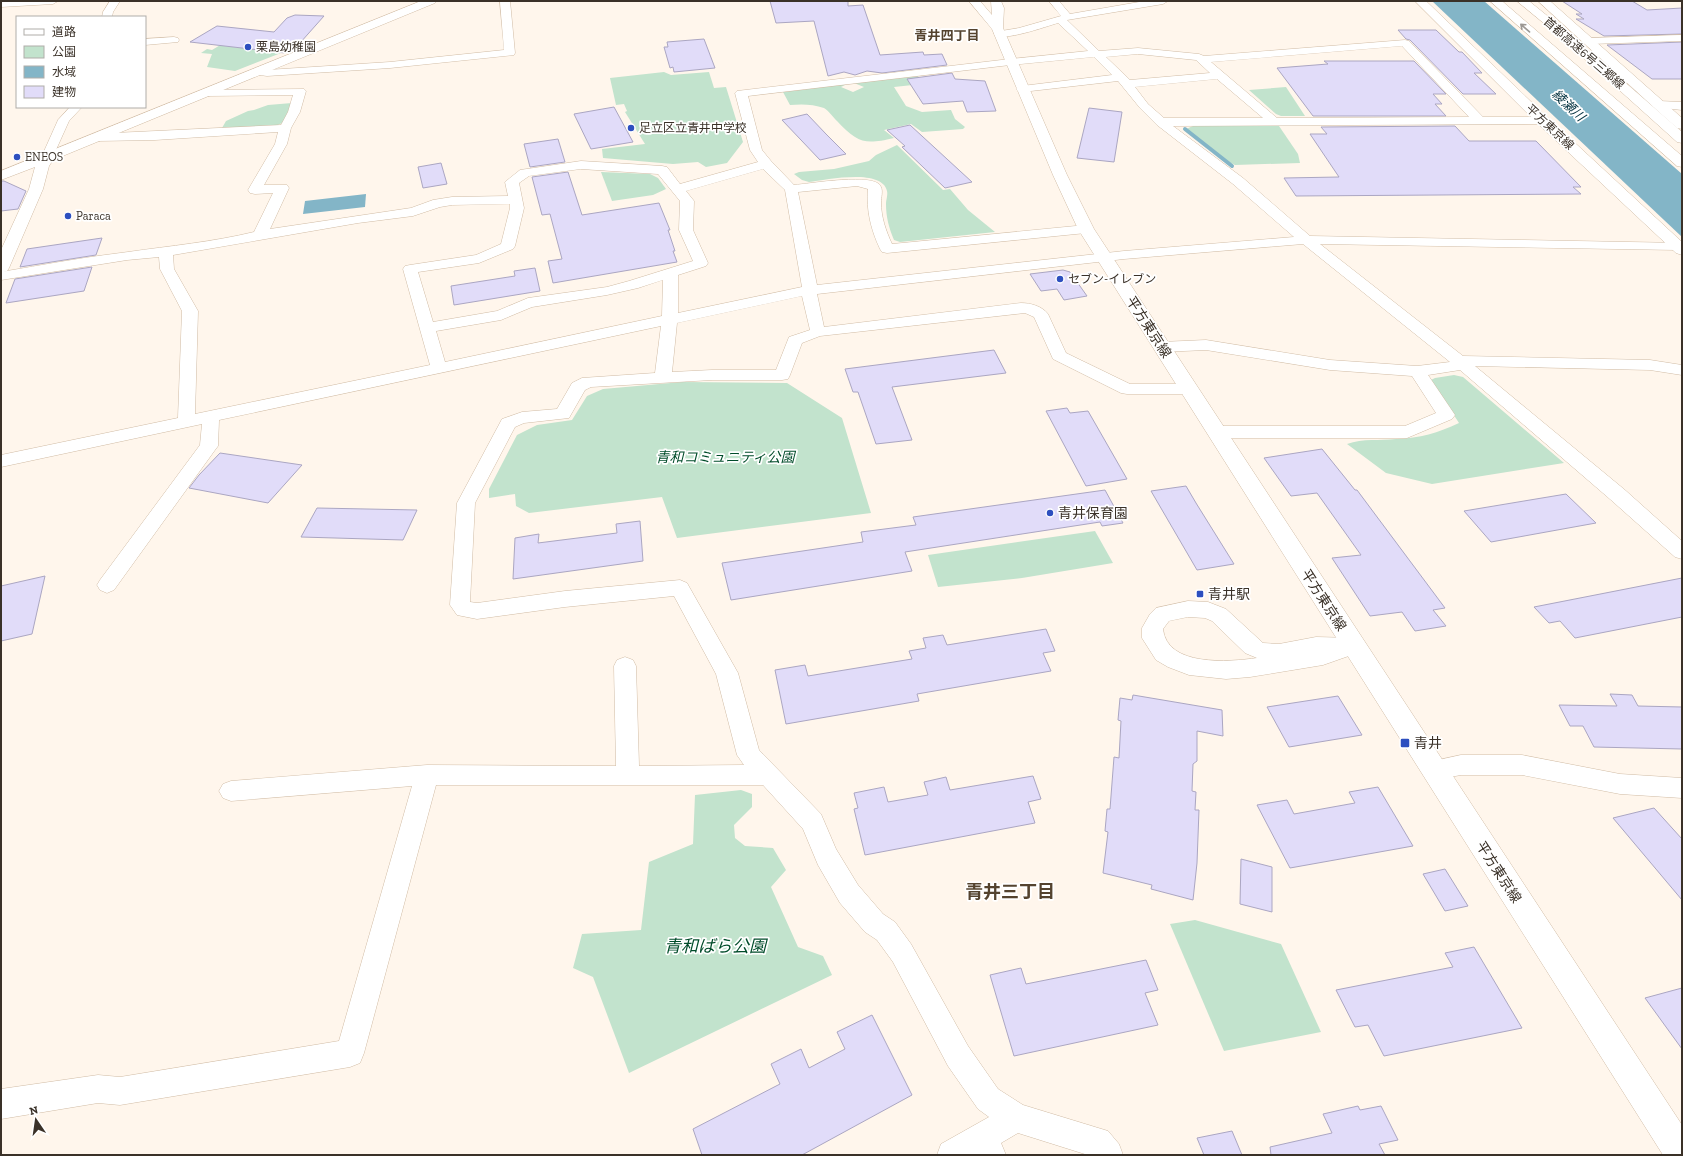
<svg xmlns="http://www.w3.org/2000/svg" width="1683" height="1156" viewBox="0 0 1683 1156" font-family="'Zilla Slab','Noto Sans JP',serif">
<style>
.green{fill:#c2e3cd}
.water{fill:#83b5c7}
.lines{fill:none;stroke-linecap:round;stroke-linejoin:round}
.stream{stroke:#83b5c7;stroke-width:4}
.building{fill:#e1dcf9;stroke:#aba6c2}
.minor-casing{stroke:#d1bca5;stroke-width:1}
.tertiary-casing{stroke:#d1bca5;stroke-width:1}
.secondary-casing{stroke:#d1bca5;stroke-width:1}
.motorway-casing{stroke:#d1bca5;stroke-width:1}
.minor{fill:#fff;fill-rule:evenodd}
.tertiary{fill:#fff;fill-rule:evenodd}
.secondary{fill:#fff;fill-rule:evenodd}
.motorway{fill:#fff;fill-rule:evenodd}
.oneway{stroke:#9c9894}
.poi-dot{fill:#2d4fbf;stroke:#fff;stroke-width:1.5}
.labels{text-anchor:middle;stroke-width:3.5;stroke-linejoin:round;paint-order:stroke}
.far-poi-label{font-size:12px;fill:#3a3128;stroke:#fff;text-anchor:start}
.far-street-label{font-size:12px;fill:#3a3128;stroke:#fff}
.far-neighbourhood-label{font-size:13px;font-weight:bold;fill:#54432f;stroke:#fff}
.far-water-label{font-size:13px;font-style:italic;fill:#002f3d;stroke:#fff}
.street-label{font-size:14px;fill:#3a3128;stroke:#fff}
.park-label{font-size:14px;font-style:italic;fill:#004c2a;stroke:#fff}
.poi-label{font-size:14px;fill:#3a3128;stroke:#fff;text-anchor:start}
.near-park-label{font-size:17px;font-style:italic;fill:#004c2a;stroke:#fff}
.near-neighbourhood-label{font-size:18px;font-weight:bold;fill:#54432f;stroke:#fff}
</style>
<rect width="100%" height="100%" fill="#fff6ec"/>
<g class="green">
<polygon points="232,38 279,43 265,51 281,53 235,71 207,67 212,54 201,53 207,49 212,50"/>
<polygon points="664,72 671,75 709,72 714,88 726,87 743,142 727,163 706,167 698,162 673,164 603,158 602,149 645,144 625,112 627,111 624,104 616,105 610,78"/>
<path d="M918,76L922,84L894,87L906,106L922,112L951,110L955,119L965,127L963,129L922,132L911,124L884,130L894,138C864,145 858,143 837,121C833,117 829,111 824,108C813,104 801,104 790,105L783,92L847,84L841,87L853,92L864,87L854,83Z"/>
<polygon points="1286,87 1305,116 1281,116 1276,114 1249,90"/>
<polygon points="292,103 284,122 276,126 222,128 226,121 248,111 254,110 268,105"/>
<polygon points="1193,126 1279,126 1298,154 1300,163 1235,165 1225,160 1186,129"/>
<path d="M897,145L943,190L950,189L968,210L995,232L900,242L894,240C889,228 886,217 886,204C886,200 888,195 887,191C882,168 826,180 809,182L802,180L794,174L799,172L834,169L869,161L876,155Z"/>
<polygon points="601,172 650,174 658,178 666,189 653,195 612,201"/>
<path d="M1454,375L1463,377L1564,463L1432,484L1386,473L1347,444C1363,438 1380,441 1396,439C1420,438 1438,433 1459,423L1431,380L1435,378Z"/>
<polygon points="682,382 787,383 842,418 871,513 677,538 662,497 529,513 516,506 515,494 489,498 489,489 517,435 537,425 572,420 587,396 603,389"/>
<polygon points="1095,531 1113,563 1022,578 938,587 928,555"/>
<polygon points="741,790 752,794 752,807 734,825 735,838 745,846 773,848 786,870 771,887 798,947 823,956 832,975 629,1073 593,977 573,968 582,934 641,930 649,862 693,844 695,795"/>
<polygon points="1195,920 1281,944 1321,1032 1224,1051 1170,924"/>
</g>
<g class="water">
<polygon points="1432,1 1484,1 1682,174 1682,237"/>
<polygon points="366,194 365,207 303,214 305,201"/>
</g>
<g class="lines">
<polyline class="stream" points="1185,129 1232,166"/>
</g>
<g class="building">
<polygon points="770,1 848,1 848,6 863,5 880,55 923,52 924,55 942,54 947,65 882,73 867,71 855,75 844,72 828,76 814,21 776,23"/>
<polygon points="1562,1 1632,1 1647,10 1682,8 1682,34 1604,36 1576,19 1584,19 1576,14 1582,14"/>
<polygon points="295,15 324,16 300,43 285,53 190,42 217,26 274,32 287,18"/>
<polygon points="1398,30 1436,30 1459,52 1462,52 1482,73 1474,73 1496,94 1463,94 1410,40 1406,39"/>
<polygon points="704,39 715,68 674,72 673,67 670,68 664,47 668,47 667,42"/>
<polygon points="1682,42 1682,79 1652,79 1607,45"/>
<polygon points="1324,61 1414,61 1446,94 1433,94 1442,104 1435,104 1446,116 1313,116 1277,68 1328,64"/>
<polygon points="952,73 955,79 985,81 996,111 967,112 963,101 923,104 907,79"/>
<polygon points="614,107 633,142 591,149 574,114"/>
<polygon points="1089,108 1122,112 1114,162 1077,158"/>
<polygon points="807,114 826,134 846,154 820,160 782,120"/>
<polygon points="910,125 972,182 945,188 902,147 905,146 887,130"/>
<polygon points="1455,126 1469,141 1536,141 1581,187 1573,187 1581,194 1296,196 1284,178 1339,177 1310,134 1327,134 1321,127"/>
<polygon points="558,139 565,162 530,167 524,144"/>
<polygon points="441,163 447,184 423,188 418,167"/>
<polygon points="568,172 582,215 659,203 670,230 668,230 675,251 673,251 677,262 553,283 548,261 562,259 550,214 542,215 532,177"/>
<polygon points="1,181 4,181 26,191 18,209 1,211"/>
<polygon points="102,238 96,255 20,267 27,249"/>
<polygon points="92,267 84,291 6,303 15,279"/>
<polygon points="535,268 540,291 454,305 451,286 515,276 514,271"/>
<polygon points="1063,270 1070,272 1087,296 1064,300 1057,289 1041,291 1030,274"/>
<polygon points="994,350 1006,373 892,387 912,440 876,444 858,392 853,392 845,369"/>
<polygon points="1067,408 1070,413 1088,411 1127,479 1086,486 1046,411"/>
<polygon points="1322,449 1355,490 1357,490 1445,608 1433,610 1446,626 1415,631 1402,612 1370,616 1332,558 1361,555 1317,493 1291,496 1264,458"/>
<polygon points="220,453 302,465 268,503 189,488 199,475"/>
<polygon points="1186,486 1196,503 1234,564 1197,570 1151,491"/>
<polygon points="1105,490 1123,523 1102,526 1100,522 905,552 912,571 731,600 722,563 863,542 861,532 916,525 913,517"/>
<polygon points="1566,494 1596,523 1491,542 1464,511"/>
<polygon points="317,508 417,510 403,540 301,537"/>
<polygon points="640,521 643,561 513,579 515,538 539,534 538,543 617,533 616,524"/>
<polygon points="45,576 32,634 1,641 1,586"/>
<polygon points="1682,578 1682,617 1575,638 1560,621 1549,623 1534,607"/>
<polygon points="1046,629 1055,651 1043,653 1051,671 917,694 919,701 786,724 775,670 805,665 808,676 912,659 909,651 926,648 923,638 943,635 947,645"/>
<polygon points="1610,694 1632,695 1638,706 1682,707 1682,749 1594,747 1583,726 1570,726 1559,705 1617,706"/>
<polygon points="1133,695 1222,710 1223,736 1197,731 1197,761 1193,764 1192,791 1196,792 1195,810 1199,810 1197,863 1193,900 1151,889 1152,885 1103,873 1108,832 1105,831 1107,809 1110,809 1114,757 1119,758 1121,721 1118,720 1120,698 1132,700"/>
<polygon points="1338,696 1362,735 1289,747 1267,707"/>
<polygon points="1033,776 1041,799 1028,802 1035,823 865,855 854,809 858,808 854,793 884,787 888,802 928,795 924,782 946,777 950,790"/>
<polygon points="1378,787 1413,846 1290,868 1257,805 1287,800 1294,814 1355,803 1349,792"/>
<polygon points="1654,808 1682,839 1682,900 1613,818"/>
<polygon points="1241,859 1272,867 1272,912 1240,904"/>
<polygon points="1445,869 1468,906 1445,911 1423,874"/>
<polygon points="1474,947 1522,1028 1384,1056 1368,1025 1355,1027 1336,990 1453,967 1445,953"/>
<polygon points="1146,960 1158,990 1145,993 1158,1025 1014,1056 990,975 1021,968 1026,984"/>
<polygon points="1682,988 1682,1049 1645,998"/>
<polygon points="872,1015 912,1095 802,1155 702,1155 693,1129 780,1084 771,1064 801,1049 809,1068 845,1049 837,1032"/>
<polygon points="1358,1106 1360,1110 1381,1106 1398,1140 1379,1144 1385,1155 1271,1155 1270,1147 1332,1133 1323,1114"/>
<polygon points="1232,1131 1242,1155 1204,1155 1197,1138"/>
</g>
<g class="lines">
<g class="minor-casing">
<g id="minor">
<polygon points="1,1 58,1 53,4 1,7"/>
<polygon points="110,1 120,1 113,12 112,17 102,17 103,12"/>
<polygon points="500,1 510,1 515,53 514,55 390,68 267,76 253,74 251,72 257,69 267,70 390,62 504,50"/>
<path d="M1049,1H1059L1070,14L1145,1H1168L1163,4L1067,20L1099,51L1138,48L1199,54L1204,56L1405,40L1409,41L1483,117H1546L1548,120L1546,123L1542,124L1173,126L1243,178L1310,236L1682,243V249L1678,250L1320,244L1463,356L1650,360L1682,365V375L1650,370L1475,366L1625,490L1682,541V559L1675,557L1611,500L1460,370L1428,375L1455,415L1452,419L1407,438H1216L1210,436L1207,432L1210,428L1216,426H1405L1436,413L1412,376L1330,370L1206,350L1161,352L1155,350L1153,347L1155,344L1161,342L1206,340L1330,360L1417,366L1450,362L1303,244L1124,259L817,294L824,327L1021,303C1030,303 1042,306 1048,314L1066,353L1130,384H1188L1194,385L1196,389L1194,393L1188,394H1127L1121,393L1053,359L1034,317L1025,313L820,336L802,343L790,375L788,379L782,380H712L591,387L585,390L569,418L524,423L515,427L475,503L470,602L477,603L565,591L680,580L687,583L738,673L759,750L821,814L836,849L858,885L883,914L895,922L911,944L968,1046L998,1089L1023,1105L1108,1131L1119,1144L1123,1155H1088L1018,1133L1001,1143L1006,1155H937L941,1144L989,1117L978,1109L948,1066L893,962L877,940L865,932L840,903L818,865L803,829L763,785H436L364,1053L360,1063L350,1067L120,1105L98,1103L1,1119V1089L98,1075L120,1077L339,1041L412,786L231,801L223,798L219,791L223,784L231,781L427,765L616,766L614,666L617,660L625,657L633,660L636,666L639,766L744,765L737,755L716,674L674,596L565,607L477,619L457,615L450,605L457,503L502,419L522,412L557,409L572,383L582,378L655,373L661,326L219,420L218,446L215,450L114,590L107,593L100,590L97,585L100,580L200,445L202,424L1,467V455L178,418L182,311L160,269L159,257L127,260L1,280V272C43,265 85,257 128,252C170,246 213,242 254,232L273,193L255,194L250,193L248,190L275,144L278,132L155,140L97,141L93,140L91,137L93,134L281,125L288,112L293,95L206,96L202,95L200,93L202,91L206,90L304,89L306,91L300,112L291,128L287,144L264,185H287L289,188L270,229L411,208L433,200L452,197L508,196L505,182L520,170L581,161L662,166L667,167L680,184L758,162L750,150L735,93L737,91L1010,59L1088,51L1058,23C1047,26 1001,43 994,34L995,32L1019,28L1061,16ZM1402,46L1469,117L1277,118L1211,62ZM1138,54L1196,60L1210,73L1130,80L1106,57ZM1094,57L1112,75L1022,86L1018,87L1016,89L1018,91L1022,92L1118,81L1140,108L1157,125L1233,184L1294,237L1124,251L817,285L798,192L857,186L868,189C866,210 871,230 880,249L882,252L887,253L1086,233L1091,232L1093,229L1091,226L1086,225L892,244C886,231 881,217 881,202C881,198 883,191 881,187C877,172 808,184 794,185L771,161L762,150L748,96L1010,65ZM1217,79L1263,118H1164L1148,104L1135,87ZM581,169L658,174L680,201L679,230L693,261L629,281L607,287L528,298L497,311L433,322L418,272L479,263L513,249L515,246L524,208L519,183L529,176ZM763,169L785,190L802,287L678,313V275L706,266L708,263L693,230L694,201L686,191ZM510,204V208L501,244L476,255L410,265L405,266L403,269L430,365L195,414L198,311L174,269L173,255L358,223L413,216L440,207L452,205ZM663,280L662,316L445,362L436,331L501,320L532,307L607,295L638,288ZM802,296L810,330L789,337L776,370H712L672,372L677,323Z"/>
<polygon points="1682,35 1682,41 1590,44 1585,41 1590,38"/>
<polygon points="174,37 178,38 179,40 178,42 145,45 145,39"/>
<polygon points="1658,101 1682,102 1682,110 1654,107 1652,105 1654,103"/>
<polygon points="70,107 82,107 69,121 51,161 43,161 41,158 58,120"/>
<path d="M1188,601L1208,602L1226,609L1263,643L1279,644L1316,637L1353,638L1360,640L1364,646L1360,652L1323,665L1250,677L1226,679L1189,675L1168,667L1156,660L1142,638V628L1150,614L1156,608ZM1188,617L1205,618L1212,621L1245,653L1257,658C1229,662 1167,667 1163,629L1169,621Z"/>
<polygon points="1461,755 1522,755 1620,774 1682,778 1682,798 1620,794 1522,775 1461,775 1433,780 1425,777 1421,770 1425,763"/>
</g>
</g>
<g class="tertiary-casing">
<g id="tertiary">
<polygon points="421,1 436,1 435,3 53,160 49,166 43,189 9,268 7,271 1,273 1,250 29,189 35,167 1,180 1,171"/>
<polygon points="1538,1 1550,1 1682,118 1682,129 1677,128 1660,113"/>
</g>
</g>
<g class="secondary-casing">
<g id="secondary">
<polygon points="969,1 980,1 992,15 991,1 1001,1 1004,8 1003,28 1067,175 1094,229 1682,1125 1682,1155 1663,1155 1078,229 1053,175 992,29"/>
<polygon points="1415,1 1426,1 1547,117 1682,242 1682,255 1676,253 1537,123"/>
</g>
</g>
<g class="motorway-casing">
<g id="motorway">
<polygon points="1490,1 1502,1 1682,156 1682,167 1677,166"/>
<polygon points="1517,1 1529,1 1566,31 1682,132 1682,143 1677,142 1558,35"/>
</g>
</g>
<use href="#minor" class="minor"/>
<use href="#tertiary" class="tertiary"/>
<use href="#secondary" class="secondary"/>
<use href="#motorway" class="motorway"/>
</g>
<defs><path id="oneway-shaft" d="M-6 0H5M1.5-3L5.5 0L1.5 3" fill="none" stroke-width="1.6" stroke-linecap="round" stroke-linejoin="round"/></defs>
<use class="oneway" href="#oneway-shaft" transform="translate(1525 28) rotate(-139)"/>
<g class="poi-dot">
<circle cx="248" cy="47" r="4"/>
<circle cx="631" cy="128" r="4"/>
<circle cx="17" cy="157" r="4"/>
<circle cx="68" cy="216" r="4"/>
<circle cx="1060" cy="279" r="4"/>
<circle cx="1050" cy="513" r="4"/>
<rect x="1196" y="590" width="8" height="8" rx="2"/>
<rect x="1400" y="738" width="10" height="10" rx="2"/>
</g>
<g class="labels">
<g class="far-poi-label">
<text x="256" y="51">栗島幼稚園</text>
<text x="639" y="132">足立区立青井中学校</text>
<text x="25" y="161">ENEOS</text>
<text x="76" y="220">Paraca</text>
<text x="1068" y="283">セブン-イレブン</text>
</g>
<g class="far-street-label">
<text transform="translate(1584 53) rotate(41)" y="4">首都高速6号三郷線</text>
<text transform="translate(1550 127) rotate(43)" y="4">平方東京線</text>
</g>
<g class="far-neighbourhood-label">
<text x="947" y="40">青井四丁目</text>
</g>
<g class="far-water-label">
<text transform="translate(1569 105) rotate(43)" y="5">綾瀬川</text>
</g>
<g class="street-label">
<text transform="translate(1149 327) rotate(57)" y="5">平方東京線</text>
<text transform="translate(1324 600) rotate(57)" y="5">平方東京線</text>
<text transform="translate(1499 872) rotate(57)" y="5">平方東京線</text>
</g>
<g class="park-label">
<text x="725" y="462">青和コミュニティ公園</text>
</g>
<g class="poi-label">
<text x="1058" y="518">青井保育園</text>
<text x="1208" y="599">青井駅</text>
<text x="1414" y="748">青井</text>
</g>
<g class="near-park-label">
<text x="715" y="952">青和ばら公園</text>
</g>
<g class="near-neighbourhood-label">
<text x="1010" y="898">青井三丁目</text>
</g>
</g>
<rect width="1683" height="1156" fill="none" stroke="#3a3128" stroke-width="4"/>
<rect x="16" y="16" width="130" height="92" fill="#ffffff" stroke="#b0ada9"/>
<rect x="24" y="29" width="20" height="6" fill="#ffffff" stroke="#b0ada9"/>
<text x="52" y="36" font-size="12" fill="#3a3128">道路</text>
<rect x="24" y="46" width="20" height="12" fill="#c2e3cd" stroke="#b0ada9"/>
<text x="52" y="56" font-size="12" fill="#3a3128">公園</text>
<rect x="24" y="66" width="20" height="12" fill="#83b5c7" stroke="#b0ada9"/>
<text x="52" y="76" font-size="12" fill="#3a3128">水域</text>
<rect x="24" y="86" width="20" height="12" fill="#e1dcf9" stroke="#b0ada9"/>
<text x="52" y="96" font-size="12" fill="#3a3128">建物</text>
<g transform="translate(36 1120) rotate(347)" stroke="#ffffff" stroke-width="3" paint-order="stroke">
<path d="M0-3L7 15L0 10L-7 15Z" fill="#3a3128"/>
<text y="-6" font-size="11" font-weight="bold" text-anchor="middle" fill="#3a3128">N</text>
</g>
</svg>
